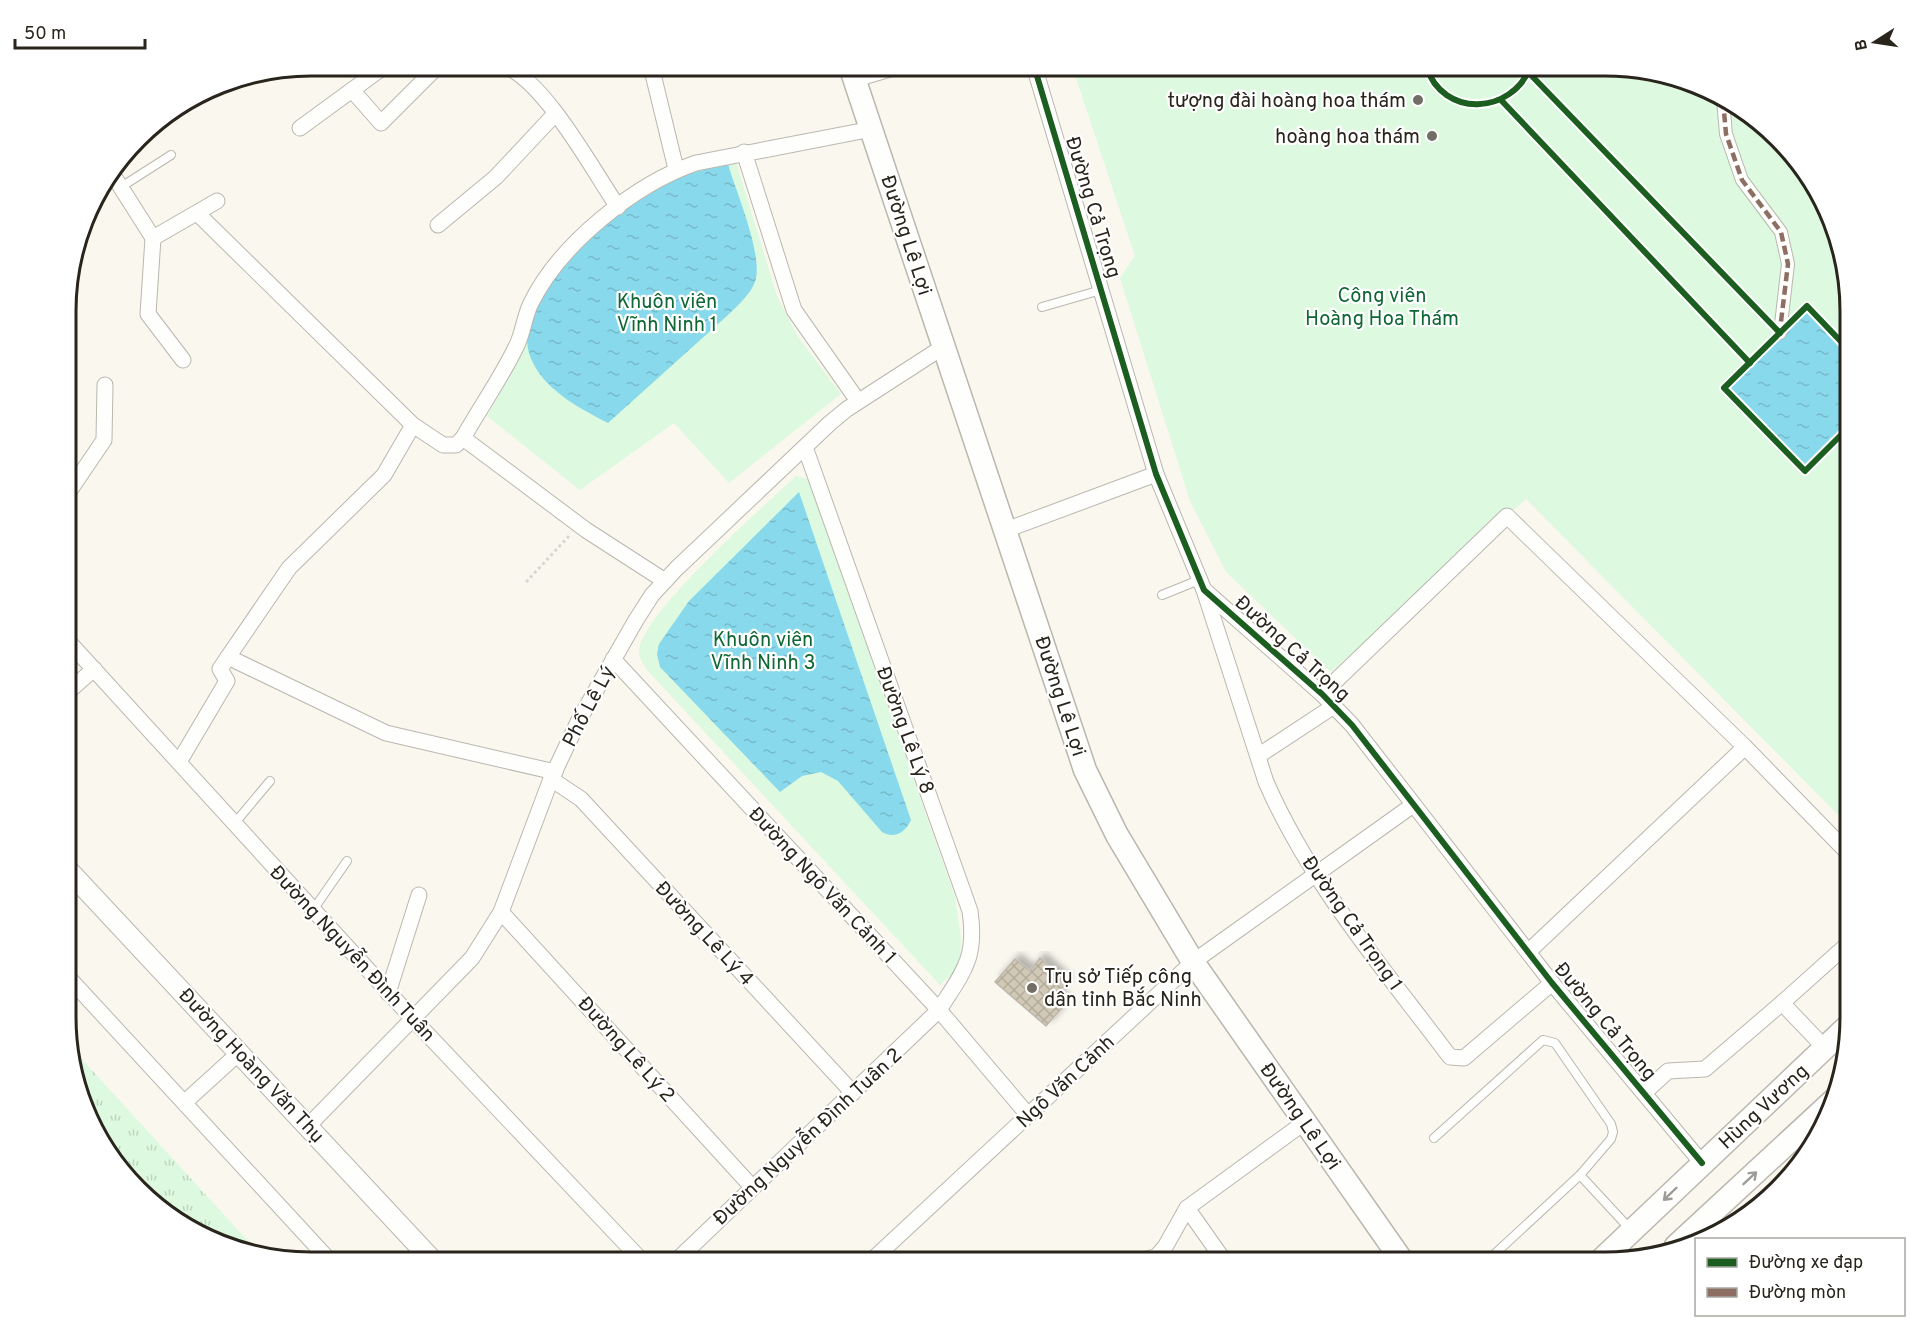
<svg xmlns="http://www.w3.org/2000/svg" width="1917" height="1328" viewBox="0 0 1917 1328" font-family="Overpass,sans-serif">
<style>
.grass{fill:url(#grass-tufts)}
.park{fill:#ddf9df}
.water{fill:url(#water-ripples)}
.building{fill:url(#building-cross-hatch);stroke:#bcb8b0;stroke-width:1.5;filter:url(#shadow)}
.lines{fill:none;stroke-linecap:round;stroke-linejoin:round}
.service-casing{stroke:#bab7af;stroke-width:10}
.pedestrian-casing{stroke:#bab7af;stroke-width:14}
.minor-casing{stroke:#bab7af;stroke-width:17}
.tertiary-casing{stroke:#bab7af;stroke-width:22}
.secondary-casing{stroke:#bab7af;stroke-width:25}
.path{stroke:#d8d7d5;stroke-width:3;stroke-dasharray:3 3;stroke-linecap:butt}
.service{stroke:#fefefd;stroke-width:8}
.pedestrian{stroke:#fefefd;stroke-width:12}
.minor{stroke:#fefefd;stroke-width:15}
.tertiary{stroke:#fefefd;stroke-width:20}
.secondary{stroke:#fefefd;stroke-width:22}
.quiet{stroke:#8d6e63;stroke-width:4.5;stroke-dasharray:9 4.5;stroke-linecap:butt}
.cycleway-casing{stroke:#fff;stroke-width:10}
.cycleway{stroke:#1b5e20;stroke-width:6}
.oneway{stroke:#9e9c98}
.poi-dot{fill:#726e66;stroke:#fff;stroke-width:2}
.labels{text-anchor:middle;stroke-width:4.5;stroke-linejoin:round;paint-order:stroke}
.poi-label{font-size:20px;fill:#29251c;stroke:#fff;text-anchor:end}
.street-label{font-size:20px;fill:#29251c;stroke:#fff}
.park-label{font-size:20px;fill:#0f6734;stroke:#fff}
.rim{fill:none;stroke:#29251c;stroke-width:3}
</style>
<defs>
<pattern id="grass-tufts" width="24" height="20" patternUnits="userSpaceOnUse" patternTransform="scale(1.5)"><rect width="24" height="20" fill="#ddf9df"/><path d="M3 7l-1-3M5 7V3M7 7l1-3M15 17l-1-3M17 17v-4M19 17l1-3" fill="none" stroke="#bed5bf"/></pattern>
<pattern id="water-ripples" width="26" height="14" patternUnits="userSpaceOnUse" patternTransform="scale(1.5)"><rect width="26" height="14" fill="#89d9ec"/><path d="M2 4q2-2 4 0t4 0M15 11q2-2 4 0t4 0" fill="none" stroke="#76baca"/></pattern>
<pattern id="building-cross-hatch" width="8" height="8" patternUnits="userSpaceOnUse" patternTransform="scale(1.5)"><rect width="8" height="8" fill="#d1c9b5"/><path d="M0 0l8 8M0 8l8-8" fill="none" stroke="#b3ac9b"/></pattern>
<filter id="shadow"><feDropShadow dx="5.5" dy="-5.5" stdDeviation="3" flood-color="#0004"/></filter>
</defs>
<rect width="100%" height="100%" fill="#faf7ef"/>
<polygon class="grass" points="68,1044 260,1254 232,1249 162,1211 99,1140"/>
<g class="park">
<polygon points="1072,66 1621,67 1685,79 1755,117 1826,203 1850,296 1850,827 1526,499 1331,672 1226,572 1190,501 1120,278 1135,256"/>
<polygon points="735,159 777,296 798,337 841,394 729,483 674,423 580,490 487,416 517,363 529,316 570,256 671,176"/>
<path d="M796,476L808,479L955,897L961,939L960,967L940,985L647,670C645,666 640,659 639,654C635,618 768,503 796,476Z"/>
</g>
<g class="water">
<path d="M728,164C736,192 764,256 755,282C750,295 737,306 728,315L608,423C579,408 542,389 530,356C508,297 617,209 663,185C683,174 706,169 728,164Z"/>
<polygon points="1807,306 1850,351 1850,426 1805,471 1724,388"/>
<path d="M799,492L911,820C905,833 894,839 882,832L838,781L821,772L802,776L780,792L660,667L657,654L659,644L689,601Z"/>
</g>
<polygon class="building" points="1040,958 1067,982 1056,994 1066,1003 1046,1026 995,982 1015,959 1030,971"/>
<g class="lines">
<g class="service-casing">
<g id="service">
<polyline points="121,187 171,155"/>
<polyline points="1042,307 1101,290"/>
<polyline points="1162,595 1199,580"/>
<polyline points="234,824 270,781"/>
<polyline points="313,910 347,861"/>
<polyline points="1434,1138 1543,1040 1555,1043 1611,1124 1613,1132 1611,1139 1580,1175 1486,1262"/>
<polyline points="1580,1175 1630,1229"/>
</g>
</g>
<g class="pedestrian-casing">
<polyline id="pedestrian" points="1723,100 1726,134 1742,180 1781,232 1788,264 1780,333"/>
</g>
<g class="minor-casing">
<g id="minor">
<path d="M505,66C546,83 592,169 618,207"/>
<polyline points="651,66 676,169"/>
<polyline points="1034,66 1156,474 1204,590 1322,694 1352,725 1552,983 1702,1163"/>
<polyline points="856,79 900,66"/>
<polyline points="352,90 385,66"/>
<polyline points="300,128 352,90 381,123 438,66"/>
<polyline points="744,152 794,310 858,401"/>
<polyline points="113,175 153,238 217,201"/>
<polyline points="197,213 413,425 443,445 456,445 463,438 586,530 665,581"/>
<polyline points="438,225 496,177 555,114"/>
<polyline points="153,238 148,314 183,360"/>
<polyline points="413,425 384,475 289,568 228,657 386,733 555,772"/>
<path d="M463,438C480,408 501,378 516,347C523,334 524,317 531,303C560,244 635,184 696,163L872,129"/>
<polyline points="68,493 104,440 105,385"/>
<polyline points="1006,530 1156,474"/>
<path d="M1204,590L1266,782C1310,883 1384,969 1450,1057L1464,1058L1552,983"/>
<polyline points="68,641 413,1019 643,1262"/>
<polyline points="613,659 939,1010 1028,1115"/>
<polyline points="68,692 94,669"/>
<polyline points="1322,694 1507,516 1745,747 1850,855"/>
<polyline points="1258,756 1334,706"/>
<polyline points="179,762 227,681 220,669 228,657"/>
<polyline points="551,779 581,799 853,1093"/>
<polyline points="501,912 752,1187"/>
<polyline points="1528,952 1745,747"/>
<polyline points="68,977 331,1262"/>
<polyline points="388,993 419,895"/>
<polyline points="1825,1048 1782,1003 1850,942"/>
<polyline points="1644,1093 1668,1071 1705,1069 1782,1003"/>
<polyline points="185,1102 240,1052"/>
<polyline points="309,1125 472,958 501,912 551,779 579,720 636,620 652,595 676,569 830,423 847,409 943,347"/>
<polyline points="1187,1208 1225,1262"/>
<path d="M675,1262L939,1010C963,972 977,959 970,911L805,447"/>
<polyline points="870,1262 1193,962 1413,805"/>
<polyline points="1138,1262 1157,1256 1165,1247 1187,1208 1305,1122"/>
</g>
</g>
<g class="tertiary-casing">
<polyline id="tertiary" points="68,870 434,1262"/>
</g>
<g class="secondary-casing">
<g id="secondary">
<polyline points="850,66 1085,770 1117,835 1193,962 1403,1262"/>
<polyline points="1676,1246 1836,1098"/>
<polyline points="1599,1262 1850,1024"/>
</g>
</g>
<polyline class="path" points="526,582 570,535"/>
<use href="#service" class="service"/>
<use href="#pedestrian" class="pedestrian"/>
<use href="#minor" class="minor"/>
<use href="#tertiary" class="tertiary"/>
<use href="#secondary" class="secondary"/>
<polyline class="quiet" points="1723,100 1726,134 1742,180 1781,232 1788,264 1780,330"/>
<g class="cycleway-casing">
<g id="cycleway">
<polyline points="1034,66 1156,474 1204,590 1322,694 1352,725 1552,983 1702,1163"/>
<path d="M1426,66C1443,119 1512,115 1531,66"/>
<polyline points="1529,73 1780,333"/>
<polyline points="1501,100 1750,363"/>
<polyline points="1850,351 1807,306 1724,388 1805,471 1850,426"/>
</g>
</g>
<use href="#cycleway" class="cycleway"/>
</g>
<defs><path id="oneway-shaft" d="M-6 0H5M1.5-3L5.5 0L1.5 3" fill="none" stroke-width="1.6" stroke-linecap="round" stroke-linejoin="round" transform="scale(1.5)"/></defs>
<g class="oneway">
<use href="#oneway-shaft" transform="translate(1750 1178) rotate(-43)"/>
<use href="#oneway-shaft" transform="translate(1670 1194) rotate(136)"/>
</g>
<g class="poi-dot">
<circle cx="1418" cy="100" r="6"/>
<circle cx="1432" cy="136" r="6"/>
<circle cx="1032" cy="988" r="6"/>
</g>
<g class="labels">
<g class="poi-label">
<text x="1406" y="107">tượng đài hoàng hoa thám</text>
<text x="1420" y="143">hoàng hoa thám</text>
<text x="1044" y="983" text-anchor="start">Trụ sở Tiếp công<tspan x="1044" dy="23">dân tỉnh Bắc Ninh</tspan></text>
</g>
<g class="street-label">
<text transform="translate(1094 207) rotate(73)" y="7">Đường Cả Trọng</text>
<text transform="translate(907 235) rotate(72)" y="7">Đường Lê Lợi</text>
<text transform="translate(1293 648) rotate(42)" y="7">Đường Cả Trọng</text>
<text transform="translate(1061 696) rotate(72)" y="7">Đường Lê Lợi</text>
<text transform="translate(588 706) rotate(-62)" y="7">Phố Lê Lý</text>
<text transform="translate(906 730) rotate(70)" y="7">Đường Lê Lý 8</text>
<text transform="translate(823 885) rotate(47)" y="7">Đường Ngô Văn Cảnh 1</text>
<text transform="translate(1353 923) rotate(55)" y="7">Đường Cả Trọng 1</text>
<text transform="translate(705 933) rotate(47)" y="7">Đường Lê Lý 4</text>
<text transform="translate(353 953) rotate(47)" y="7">Đường Nguyễn Đình Tuân</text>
<text transform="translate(1606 1021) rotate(50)" y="7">Đường Cả Trọng</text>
<text transform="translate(627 1049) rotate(48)" y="7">Đường Lê Lý 2</text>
<text transform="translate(252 1065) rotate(47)" y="7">Đường Hoàng Văn Thụ</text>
<text transform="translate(1065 1081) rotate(-43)" y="7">Ngô Văn Cảnh</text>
<text transform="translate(1763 1106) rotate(-43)" y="7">Hùng Vương</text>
<text transform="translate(1301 1116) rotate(55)" y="7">Đường Lê Lợi</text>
<text transform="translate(807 1136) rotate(-43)" y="7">Đường Nguyễn Đình Tuân 2</text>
</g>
<g class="park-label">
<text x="1382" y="302">Công viên<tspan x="1382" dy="23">Hoàng Hoa Thám</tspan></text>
<text x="667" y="308">Khuôn viên<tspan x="667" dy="23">Vĩnh Ninh 1</tspan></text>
<text x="763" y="646">Khuôn viên<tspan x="763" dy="23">Vĩnh Ninh 3</tspan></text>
</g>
</g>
<path d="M0 0H1917V1328H0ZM311 76H1605A235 235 0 0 1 1840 311V1017A235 235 0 0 1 1605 1252H311A235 235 0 0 1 76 1017V311A235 235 0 0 1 311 76Z" fill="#fff" fill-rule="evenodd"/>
<path class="rim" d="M311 76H1605A235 235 0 0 1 1840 311V1017A235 235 0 0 1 1605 1252H311A235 235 0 0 1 76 1017V311A235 235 0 0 1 311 76Z"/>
<rect x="1695" y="1238" width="210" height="78" fill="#ffffff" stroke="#a9a8a4" stroke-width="1.5"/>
<rect x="1707" y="1258" width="30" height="9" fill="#1b5e20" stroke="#a9a8a4" stroke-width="1.5"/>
<text x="1749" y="1268" font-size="18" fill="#29251c">Đường xe đạp</text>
<rect x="1707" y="1288" width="30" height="9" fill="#8d6e63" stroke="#a9a8a4" stroke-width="1.5"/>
<text x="1749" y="1298" font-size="18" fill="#29251c">Đường mòn</text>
<g transform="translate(1875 42) rotate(258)" stroke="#ffffff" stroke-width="4.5" paint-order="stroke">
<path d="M0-4.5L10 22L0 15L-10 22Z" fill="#29251c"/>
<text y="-9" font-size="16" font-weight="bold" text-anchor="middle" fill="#29251c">B</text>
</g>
<path d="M15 39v9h130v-9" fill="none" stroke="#29251c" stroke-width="3"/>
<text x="24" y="39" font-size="18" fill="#29251c" stroke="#ffffff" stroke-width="4.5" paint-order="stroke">50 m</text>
</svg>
